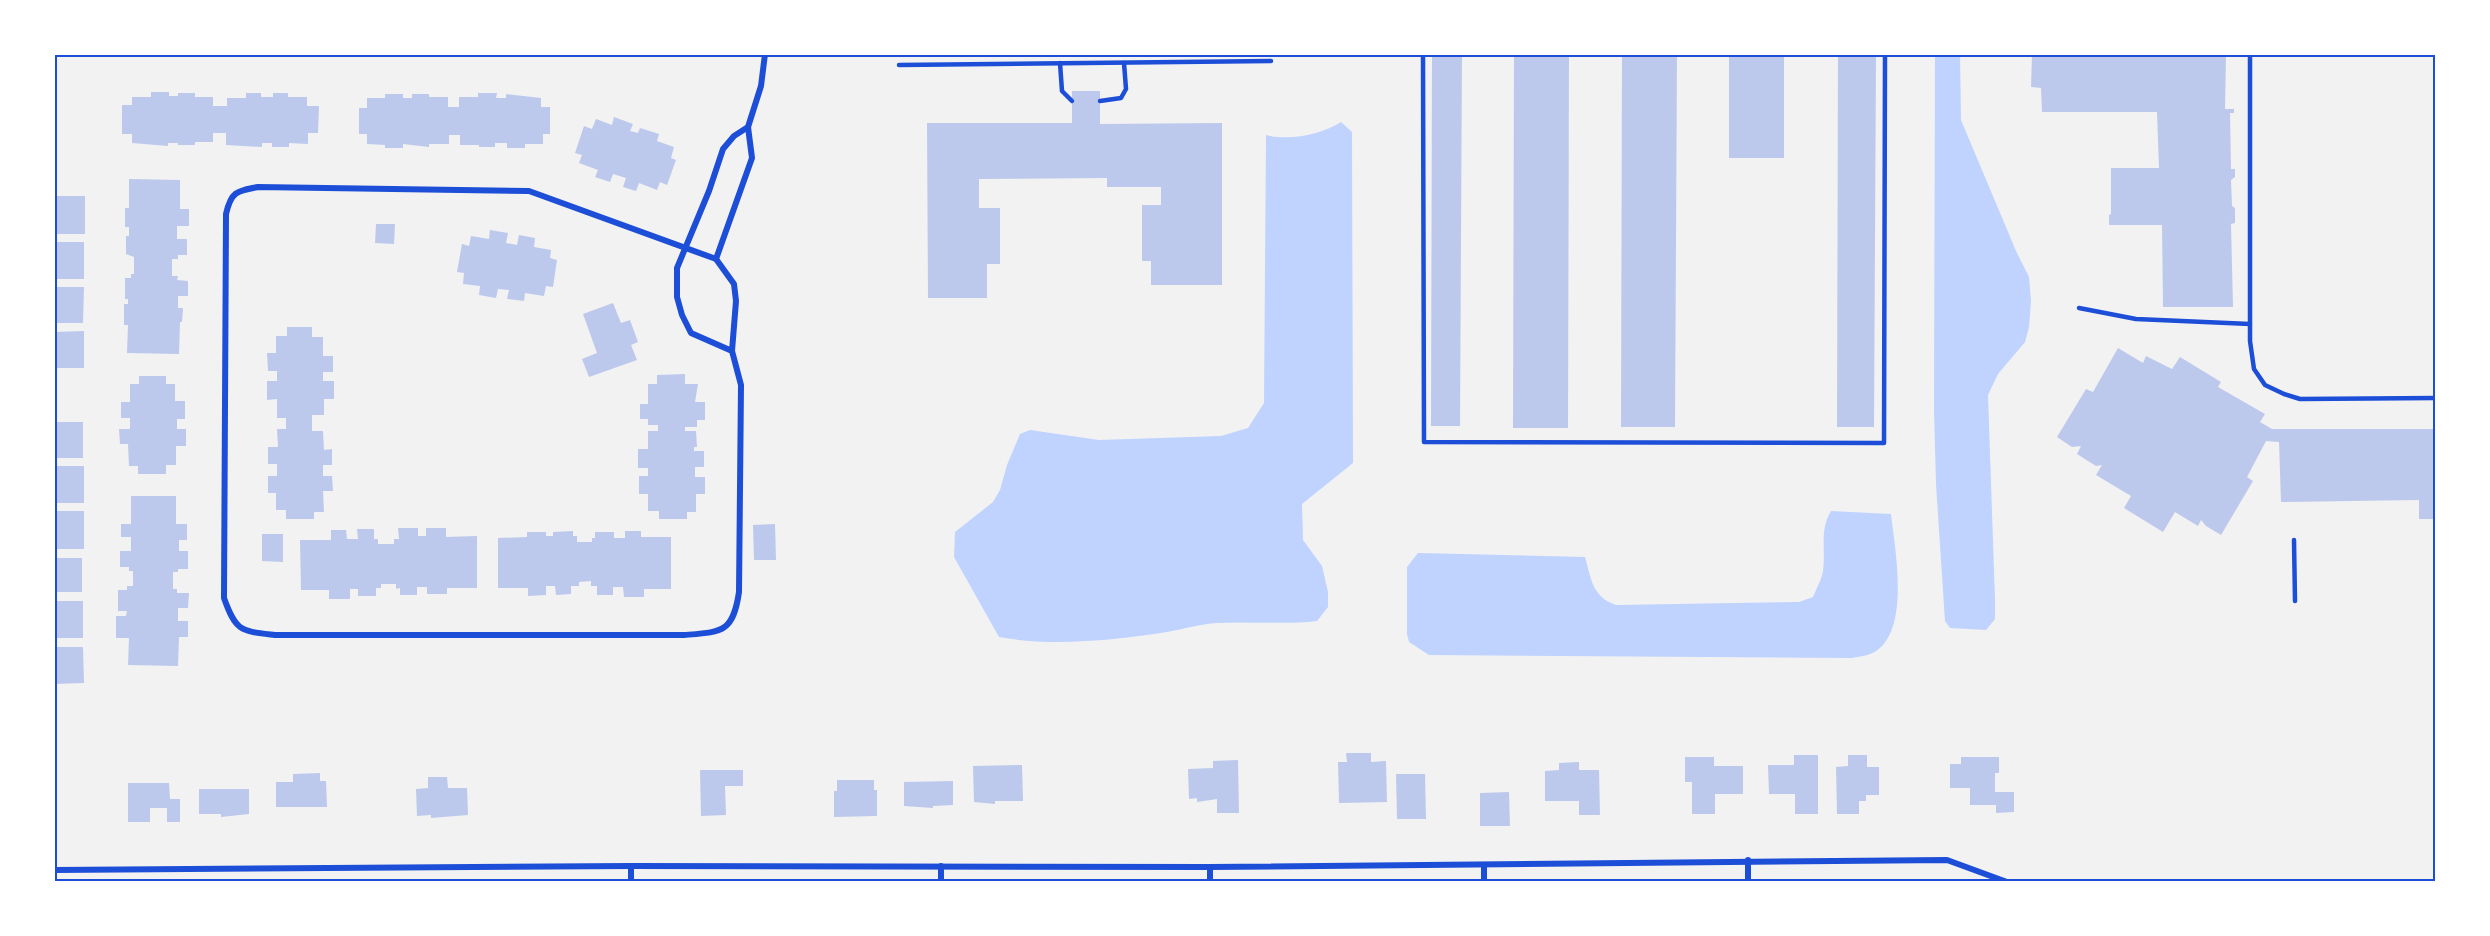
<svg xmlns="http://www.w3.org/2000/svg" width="2490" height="936" viewBox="0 0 2490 936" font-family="Raleway,sans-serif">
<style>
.water{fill:#bfd3fe}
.building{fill:#bdc9ec}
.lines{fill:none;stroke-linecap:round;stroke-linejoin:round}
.service{stroke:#1d4ed8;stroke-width:4.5}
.minor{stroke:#1d4ed8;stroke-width:6}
.neatline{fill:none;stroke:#1d4ed8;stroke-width:2}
</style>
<rect width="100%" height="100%" fill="#f2f2f2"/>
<g class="water">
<polygon points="1935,54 1960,54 1961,120 2016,251 2029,277 2031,301 2029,327 2025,342 1998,374 1988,395 1995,600 1995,619 1986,630 1950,628 1945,621 1936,484 1934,410"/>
<path d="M1341,122L1352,132L1353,463L1302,504L1303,540L1322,566L1328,592V607L1317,621C1284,625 1251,621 1217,623C1200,624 1184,629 1167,632C1115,640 1051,647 999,637L954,557L955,532L993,502L1000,490L1007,465L1020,434L1030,430L1099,440L1221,436L1248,428L1264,403L1266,135C1290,141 1320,135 1341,122Z"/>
<path d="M1831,511L1891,514C1895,549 1908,618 1882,646C1874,655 1863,656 1852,658L1429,655L1409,642L1407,634V567L1418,553L1585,557C1591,578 1592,597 1616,605L1799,602L1813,597C1816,589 1822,579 1823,571C1826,549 1819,531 1831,511Z"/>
</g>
<g class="building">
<polygon points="1432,54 1462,54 1460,426 1431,426"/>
<polygon points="1514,54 1569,54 1568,428 1513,428"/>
<polygon points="1622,54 1677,54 1675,427 1621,427"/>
<rect x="1729" y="54" width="55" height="104"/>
<polygon points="1838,54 1876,54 1874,427 1837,427"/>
<polygon points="2032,54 2226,54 2225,109 2234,109 2234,113 2230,113 2231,169 2235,169 2235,177 2231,180 2232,206 2235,208 2235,223 2231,224 2233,307 2163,307 2162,225 2109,225 2109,215 2111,214 2111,168 2159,168 2157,112 2042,112 2041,88 2031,87"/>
<polygon points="1072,91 1100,91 1100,124 1222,123 1222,285 1151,285 1151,261 1142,261 1142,205 1161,205 1161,187 1107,187 1107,178 979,179 979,208 1000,208 1000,264 987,264 987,298 928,298 927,123 1072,123"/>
<polygon points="151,92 169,92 169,96 178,96 178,93 195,93 195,97 213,97 213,106 227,106 227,98 246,98 246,93 261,93 261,97 273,97 273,93 288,93 288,97 307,97 307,106 319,106 318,133 308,133 308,144 289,143 289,147 272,147 272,143 262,143 262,147 226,145 226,133 213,133 213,142 195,142 195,145 178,145 178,143 168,143 168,146 132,143 132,134 122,134 122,105 132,105 132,97 151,97"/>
<polygon points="478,93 497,93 496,98 506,98 506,94 541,98 541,107 550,107 550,134 543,134 543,144 525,144 525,148 507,148 507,143 495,143 495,147 479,147 479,145 460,145 460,135 449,135 449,144 429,144 429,147 403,144 403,148 385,148 385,145 367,144 367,134 359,134 359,108 367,108 367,98 385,98 385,94 403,94 403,98 412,98 412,94 429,94 429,97 448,97 448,107 459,107 459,97 478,97"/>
<polygon points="614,117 633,124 630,131 638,133 640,128 659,134 657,141 674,147 671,158 676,160 667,185 660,182 657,190 639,183 636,191 623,187 626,178 613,174 610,182 595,177 598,170 579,163 582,155 575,153 584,126 592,129 596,119 612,125"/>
<polygon points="129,179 180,180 180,209 189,209 189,226 177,226 177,239 187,239 187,255 178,255 178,259 172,259 172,276 178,276 177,280 188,281 188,296 178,296 178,308 183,308 182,322 180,322 179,354 127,353 128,325 124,325 124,304 128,304 128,299 125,299 125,278 131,278 131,274 134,274 134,257 126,254 126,236 129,236 129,227 125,227 125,208 129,208"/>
<rect x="54" y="196" width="31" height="38"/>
<polygon points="376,224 395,224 394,244 375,243"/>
<polygon points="490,230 508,233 506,243 517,245 519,235 535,238 534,247 551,250 550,258 557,260 553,287 546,286 544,296 525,293 524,301 507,299 509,290 498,289 496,298 479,295 480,286 463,284 464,273 457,272 462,244 469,246 471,236 489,239"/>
<rect x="54" y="242" width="30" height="37"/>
<polygon points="54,287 84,287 83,323 54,323"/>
<polygon points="613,303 621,323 630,320 638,342 631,345 637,360 589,377 582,359 597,353 583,314"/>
<polygon points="287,327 312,327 312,337 323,337 323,356 333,356 333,372 323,372 323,381 334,381 334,399 324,399 324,415 312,415 312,431 323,431 324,450 332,449 332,465 323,465 323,476 332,476 333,491 323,491 324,512 314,512 314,519 286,519 286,510 276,510 276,493 268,493 268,476 277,476 277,464 268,464 268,447 278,447 277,429 286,429 286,418 277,418 277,399 267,400 267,381 277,381 277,371 268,371 267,353 276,353 276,336 287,336"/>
<polygon points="84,331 84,368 54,368 54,332"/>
<polygon points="2118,348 2143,363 2146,356 2172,369 2180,357 2221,382 2218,387 2265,414 2260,422 2272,429 2436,429 2436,519 2419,519 2419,500 2281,502 2279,442 2266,441 2247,477 2253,481 2221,535 2206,526 2201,520 2198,526 2175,512 2163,532 2124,508 2131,496 2096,475 2102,465 2096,466 2077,454 2081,446 2072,447 2057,437 2086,389 2093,392"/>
<polygon points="685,374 685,384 698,384 695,402 705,402 705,420 697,420 697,427 685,427 685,431 696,431 697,447 694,447 694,451 704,451 704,467 695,467 695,477 705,477 705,494 696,494 696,512 687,512 687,519 659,519 659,511 648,511 648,494 639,494 639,476 648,476 648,468 638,468 638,449 648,449 648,431 658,431 658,425 648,425 648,419 640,419 640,404 648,404 648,384 657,384 657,375"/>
<polygon points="139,376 166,376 166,384 175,384 175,401 185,401 185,419 177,419 177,429 186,429 186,446 176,446 176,465 166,465 166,474 138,474 138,466 129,466 128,444 120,444 119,429 130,429 130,418 121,418 121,402 130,402 130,384 139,384"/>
<rect x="54" y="422" width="29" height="36"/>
<rect x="54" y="466" width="30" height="37"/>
<polygon points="131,496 176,496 176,524 187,524 187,540 179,540 179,551 188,551 188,569 178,569 178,572 173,572 173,589 177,589 177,593 189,593 188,608 178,608 178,621 188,621 188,637 179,637 178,666 128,665 129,638 116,638 116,616 126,616 127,611 118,611 118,590 127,590 127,586 133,586 133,571 129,571 129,567 120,567 120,551 131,551 131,537 121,537 121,524 131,524"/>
<rect x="54" y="511" width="30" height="38"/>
<polygon points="775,524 776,560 754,560 753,525"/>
<polygon points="398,528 418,528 418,536 426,536 426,528 446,528 446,537 477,536 477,588 447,588 447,594 427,594 427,587 417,587 417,595 400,595 400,588 396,589 396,584 381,584 381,588 376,588 376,596 358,596 358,589 350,589 350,599 329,599 329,590 301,590 300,540 331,540 331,530 346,530 347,539 358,539 357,529 374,529 374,539 378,539 378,544 394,544 394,539 399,539"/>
<polygon points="573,531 573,536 577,536 577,542 592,542 592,538 595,538 595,532 614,532 614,538 625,538 625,531 641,531 641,537 671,537 671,589 644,589 644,597 624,597 623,587 613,587 613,595 597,595 597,586 591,586 591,581 579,582 579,586 571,586 571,594 556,595 555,586 546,586 546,595 528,596 528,588 498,588 498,538 527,537 527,532 546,532 546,536 553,536 553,532"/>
<polygon points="262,534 283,534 283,562 262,561"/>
<rect x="54" y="558" width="28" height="34"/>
<rect x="54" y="601" width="29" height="37"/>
<polygon points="54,647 83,647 84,683 54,684"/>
<polygon points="1346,753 1371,753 1371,762 1386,761 1387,802 1339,803 1338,762 1347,762"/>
<polygon points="1794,755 1818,755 1818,814 1795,814 1795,794 1769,794 1768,765 1794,765"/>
<polygon points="1848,755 1867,755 1867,767 1879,767 1879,795 1866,795 1866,801 1859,801 1859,814 1837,814 1836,767 1848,766"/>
<polygon points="1685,757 1714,757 1714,766 1743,766 1743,794 1715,794 1715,814 1692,814 1692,782 1685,782"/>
<polygon points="1961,757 1999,757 1999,773 1995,773 1995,792 2014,792 2014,812 1996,813 1996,805 1970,805 1970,788 1950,788 1950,764 1961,764"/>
<polygon points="1238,760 1239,813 1217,813 1217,799 1197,802 1197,798 1189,799 1188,769 1213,768 1213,761"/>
<polygon points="1579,762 1579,770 1599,770 1600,815 1579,815 1579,801 1545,801 1545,771 1559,770 1559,763"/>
<polygon points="1022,765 1023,801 995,801 995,804 974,802 973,766"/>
<polygon points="700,770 743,770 743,786 725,786 726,815 701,816"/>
<polygon points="320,773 320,781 326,781 327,807 276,807 276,782 293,782 293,774"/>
<polygon points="1396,774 1425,774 1426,819 1397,819"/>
<polygon points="428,777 447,777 448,788 467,788 468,815 431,818 431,815 417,816 416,789 428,788"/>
<polygon points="837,780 874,780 874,790 877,790 877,816 834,817 834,791 837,791"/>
<polygon points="953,781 953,805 933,806 933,808 904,806 904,782"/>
<polygon points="128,783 169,783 170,799 180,799 180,822 167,822 167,808 150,808 150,822 128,822"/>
<polygon points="199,789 249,789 249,814 221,817 221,814 199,814"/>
<polygon points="1509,792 1510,826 1480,826 1480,793"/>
</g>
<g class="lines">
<g class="service">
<polyline points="1423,54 1424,442 1884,443 1885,54"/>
<polyline points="2250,54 2250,341 2254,369 2265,385 2284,394 2300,399 2436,398"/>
<polyline points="1060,63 1062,91 1072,101"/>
<polyline points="899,65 1271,61"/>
<polyline points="1100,101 1121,98 1126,89 1124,63"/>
<polyline points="2079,308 2136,319 2250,324"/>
<polyline points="2294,540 2295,601"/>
</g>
<g class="minor">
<polyline points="716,259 752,158 748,127 761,86 765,54"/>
<path d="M732,351L741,385L739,592C733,633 722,632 684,635H275C241,631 236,632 224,598L226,214C231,192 236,191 258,187L529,191L716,259L734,284L736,301L732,351L691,333L682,315L677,297V268L709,191L723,149L734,136L748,127"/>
<polyline points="54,870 631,866 1210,867 1947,860 2007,882"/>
<polyline points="631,882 631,866"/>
<polyline points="941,882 941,866"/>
<polyline points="1210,882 1210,867"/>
<polyline points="1484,882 1484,865"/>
<polyline points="1748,882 1748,860"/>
</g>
</g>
<rect width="2490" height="936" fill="none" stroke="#ffffff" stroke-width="111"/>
<rect x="56" y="56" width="2378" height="824" class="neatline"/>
</svg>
